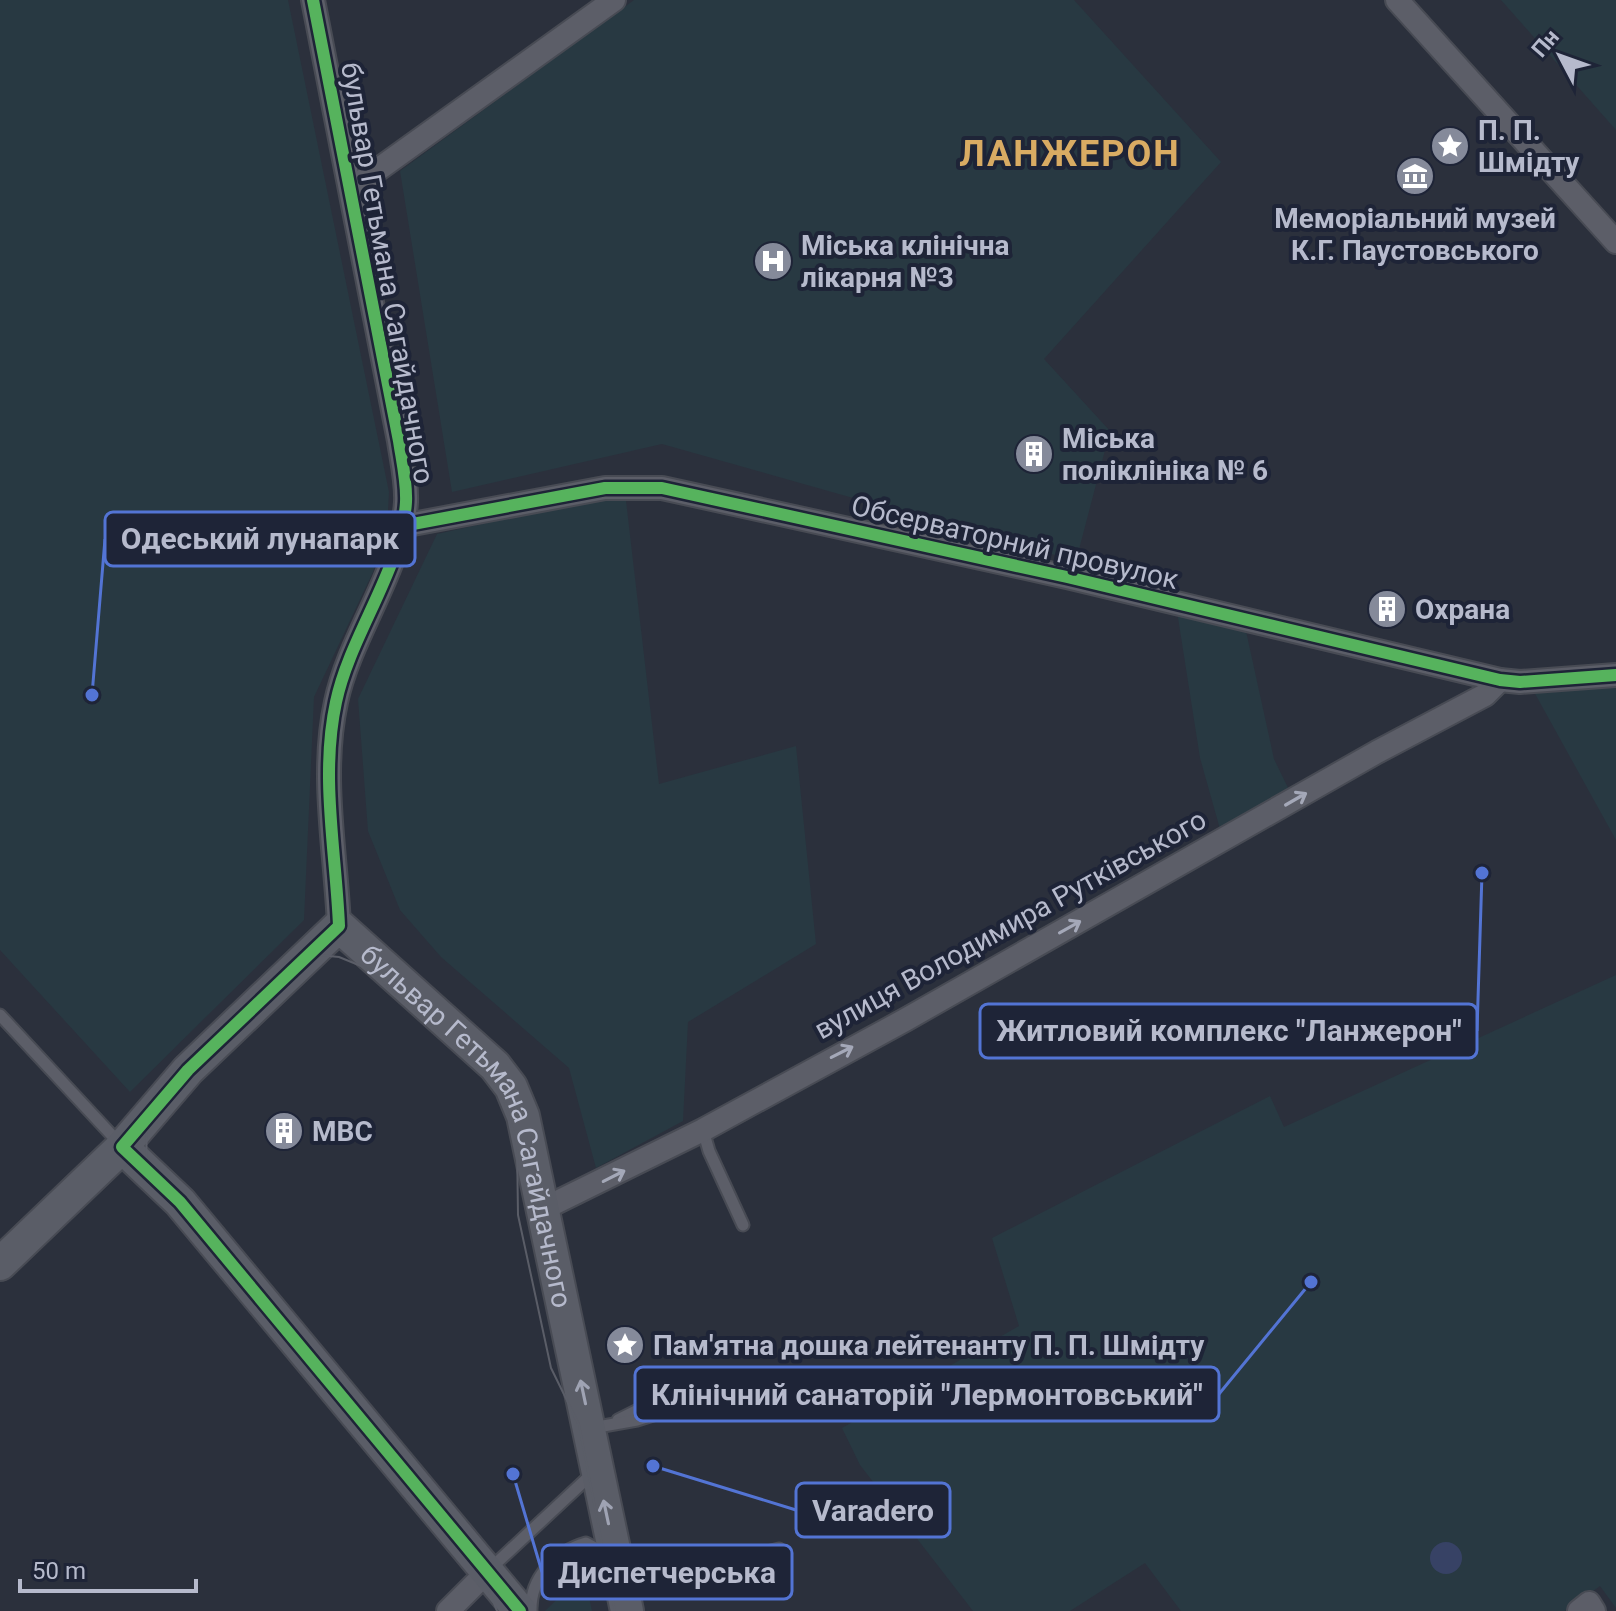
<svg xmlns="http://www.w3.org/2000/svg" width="1616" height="1611" viewBox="0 0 1616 1611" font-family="Roboto,sans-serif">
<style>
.green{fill:#283942}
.water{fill:#374265}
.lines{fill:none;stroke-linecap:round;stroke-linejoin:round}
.lane-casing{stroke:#484b54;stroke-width:15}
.street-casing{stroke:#484b54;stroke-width:26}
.secondary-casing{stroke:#484b54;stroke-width:36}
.lane{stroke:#5c5e68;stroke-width:11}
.street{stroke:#5c5e68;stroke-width:22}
.secondary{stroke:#5a5d67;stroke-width:32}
.tram{stroke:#5a5d67;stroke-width:2}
.cycleway-casing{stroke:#1e2437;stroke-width:17}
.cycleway{stroke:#56b35d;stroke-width:12}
.oneway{stroke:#a4a8b8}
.oneway2{stroke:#9fa3b3}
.labels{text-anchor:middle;stroke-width:8;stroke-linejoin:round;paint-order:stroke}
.poi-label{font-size:28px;font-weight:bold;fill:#b6bacc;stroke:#1e2437;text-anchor:start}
.street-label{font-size:28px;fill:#b6bacc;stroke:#1e2437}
.district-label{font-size:36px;font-weight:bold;letter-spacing:2px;fill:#d9ab63;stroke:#1e2437}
.leader{fill:none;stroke:#5374d4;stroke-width:3}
.callout-dot{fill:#5374d4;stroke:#1e2437;stroke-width:3}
.callout{fill:#1e2437;stroke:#5374d4;stroke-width:3}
.callout-label{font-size:30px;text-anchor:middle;font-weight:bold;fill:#b6bacc}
</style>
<rect width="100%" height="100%" fill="#2b303c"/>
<g class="green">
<polygon points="0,0 288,0 389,492 387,529 373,572 314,697 304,920 130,1092 0,950"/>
<polygon points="634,0 1074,0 1221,162 1044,359 1110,431 1076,561 662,444 452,492 400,171"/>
<polygon points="1501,0 1616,0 1616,130"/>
<polygon points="625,492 659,784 796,746 816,944 688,1022 683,1121 596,1168 569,1068 441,957 400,910 368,831 358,699 437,534"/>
<polygon points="1176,605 1244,622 1274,759 1293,798 1220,829 1200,758"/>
<polygon points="1616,686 1616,840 1533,690"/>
<polygon points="1616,975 1616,1608 1600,1586 1565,1611 1181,1611 1145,1563 1070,1611 973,1611 860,1465 842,1428 1019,1326 992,1238 1270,1096 1284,1127"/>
<polygon points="584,1573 592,1611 545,1611"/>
</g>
<circle class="water" cx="1446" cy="1558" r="16"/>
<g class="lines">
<g class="lane-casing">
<g id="lane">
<polyline points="0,1015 119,1143"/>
<polyline points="703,1130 709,1151 743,1225"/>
<polyline points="618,1420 648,1405"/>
<polyline points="592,1428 637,1420 707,1398"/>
<polyline points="490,1569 594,1472"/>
<polyline points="627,1588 779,1549"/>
<path d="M531,1611C530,1578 555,1552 586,1543L608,1555"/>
</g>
</g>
<g class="street-casing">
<g id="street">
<path d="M313,0L399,441C402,461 407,482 406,502C402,569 350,635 336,702C320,776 336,852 339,926"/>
<polyline points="1397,0 1616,242"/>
<polyline points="351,189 614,0"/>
<polyline points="402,526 605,488 662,488 1067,577 1500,680 1520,682 1616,675"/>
<polyline points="543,1209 703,1130 905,1020 1377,752 1485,695 1500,680"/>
<polyline points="448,1611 487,1572"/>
<polyline points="1579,1611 1589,1603 1594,1611"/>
</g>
</g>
<g class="secondary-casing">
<g id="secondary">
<polyline points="122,1147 180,1202 520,1611"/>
<path id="s1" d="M0,1264L122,1147L188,1070L339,926L495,1066L511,1087L523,1116L627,1611"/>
</g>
</g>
<use href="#lane" class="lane"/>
<use href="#street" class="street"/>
<use href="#secondary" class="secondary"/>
<g class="tram">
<polyline points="146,1167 147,1115 160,1083 272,973 292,959 309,954 339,957 366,968 489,1074 504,1099 517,1145 518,1215 551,1368 579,1425 615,1611"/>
<polyline points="477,1560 497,1611"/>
</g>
<g class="cycleway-casing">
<g id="cycleway">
<path d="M313,0L399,441C402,461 407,482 406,502C402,569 350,635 336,702C320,776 336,852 339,926L188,1070L122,1147L180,1202L520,1611"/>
<polyline points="402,526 605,488 662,488 1067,577 1500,680 1520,682 1616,675"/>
</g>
</g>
<use href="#cycleway" class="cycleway"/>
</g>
<defs><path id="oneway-shaft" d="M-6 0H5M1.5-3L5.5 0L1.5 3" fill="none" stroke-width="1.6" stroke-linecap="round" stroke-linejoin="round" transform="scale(2)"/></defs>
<g class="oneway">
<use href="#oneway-shaft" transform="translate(1296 799) rotate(-30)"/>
<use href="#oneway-shaft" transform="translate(1070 927) rotate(-29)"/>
<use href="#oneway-shaft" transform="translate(842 1052) rotate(-27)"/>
<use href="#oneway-shaft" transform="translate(614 1176) rotate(-27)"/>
</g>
<g class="oneway2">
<use href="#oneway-shaft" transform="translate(583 1392) rotate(-102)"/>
<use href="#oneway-shaft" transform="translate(606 1512) rotate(-102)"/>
</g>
<defs>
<g id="sight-disc" transform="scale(2)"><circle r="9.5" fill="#858a9a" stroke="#1e2437"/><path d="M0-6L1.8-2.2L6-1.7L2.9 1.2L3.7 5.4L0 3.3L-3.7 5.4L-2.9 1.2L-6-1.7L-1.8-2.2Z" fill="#fff"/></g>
<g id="museum-disc" transform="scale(2)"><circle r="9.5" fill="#858a9a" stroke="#1e2437"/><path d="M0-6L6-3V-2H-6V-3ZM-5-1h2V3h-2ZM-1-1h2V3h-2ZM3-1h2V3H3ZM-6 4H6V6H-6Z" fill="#fff"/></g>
<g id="hospital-disc" transform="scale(2)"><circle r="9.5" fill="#858a9a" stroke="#1e2437"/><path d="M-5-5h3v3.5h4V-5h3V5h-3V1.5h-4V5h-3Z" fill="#fff"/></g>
<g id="building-disc" transform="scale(2)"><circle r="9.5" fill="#858a9a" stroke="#1e2437"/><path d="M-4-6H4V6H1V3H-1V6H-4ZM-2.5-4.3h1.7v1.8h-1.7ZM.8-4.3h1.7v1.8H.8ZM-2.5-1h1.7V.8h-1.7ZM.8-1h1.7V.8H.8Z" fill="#fff"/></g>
</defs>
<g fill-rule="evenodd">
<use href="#sight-disc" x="1450" y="146"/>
<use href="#museum-disc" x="1415" y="176"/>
<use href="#hospital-disc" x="773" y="261"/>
<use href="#building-disc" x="1034" y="454"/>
<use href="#building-disc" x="1387" y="609"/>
<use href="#building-disc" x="284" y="1131"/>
<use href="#sight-disc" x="625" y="1345"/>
</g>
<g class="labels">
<g class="poi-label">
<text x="1478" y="140">П. П.<tspan x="1478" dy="32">Шмідту</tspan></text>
<text x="1415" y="228" text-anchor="middle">Меморіальний музей<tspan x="1415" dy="32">К.Г. Паустовського</tspan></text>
<text x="801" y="255">Міська клінічна<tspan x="801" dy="32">лікарня №3</tspan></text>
<text x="1062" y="448">Міська<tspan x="1062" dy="32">поліклініка № 6</tspan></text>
<text x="1415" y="619">Охрана</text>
<text x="312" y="1141">МВС</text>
<text x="653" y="1355">Пам'ятна дошка лейтенанту П. П. Шмідту</text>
</g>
<g class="street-label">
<text transform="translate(388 273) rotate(80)" y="10">бульвар Гетьмана Сагайдачного</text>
<text transform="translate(1015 542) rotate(13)" y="10">Обсерваторний провулок</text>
<text transform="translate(1010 924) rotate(-29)" y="10">вулиця Володимира Рутківського</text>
<text dy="10" stroke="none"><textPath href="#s1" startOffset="728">бульвар Гетьмана Сагайдачного</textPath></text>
</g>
<g class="district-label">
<text x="1070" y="166">ЛАНЖЕРОН</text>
</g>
</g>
<path class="leader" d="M92 695L105 539M1482 873L1477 1031M1311 1282L1219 1394M653 1466L796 1510M513 1474L542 1572"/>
<g class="callout-dot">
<circle cx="92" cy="695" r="8"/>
<circle cx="1482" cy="873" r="8"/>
<circle cx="1311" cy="1282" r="8"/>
<circle cx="653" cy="1466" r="8"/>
<circle cx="513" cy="1474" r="8"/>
</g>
<g class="callout">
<rect x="105" y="512" width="310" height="54" rx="8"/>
<rect x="980" y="1004" width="497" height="54" rx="8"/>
<rect x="635" y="1367" width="584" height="54" rx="8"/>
<rect x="796" y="1483" width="154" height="54" rx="8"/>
<rect x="542" y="1545" width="250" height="54" rx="8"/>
</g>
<g class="callout-label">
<text x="260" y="549">Одеський лунапарк</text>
<text x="1229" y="1041">Житловий комплекс "Ланжерон"</text>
<text x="927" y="1405">Клінічний санаторій "Лермонтовський"</text>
<text x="873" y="1521">Varadero</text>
<text x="667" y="1583">Диспетчерська</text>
</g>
<g transform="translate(1560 56) rotate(311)" stroke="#1e2437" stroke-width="6" paint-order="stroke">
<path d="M0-6L14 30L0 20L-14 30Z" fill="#b6bacc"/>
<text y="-12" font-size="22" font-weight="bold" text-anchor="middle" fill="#b6bacc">Пн</text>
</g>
<path d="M20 1579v12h176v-12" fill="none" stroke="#b6bacc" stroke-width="4"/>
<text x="32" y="1579" font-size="24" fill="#b6bacc" stroke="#1e2437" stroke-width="6" paint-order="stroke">50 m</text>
</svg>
